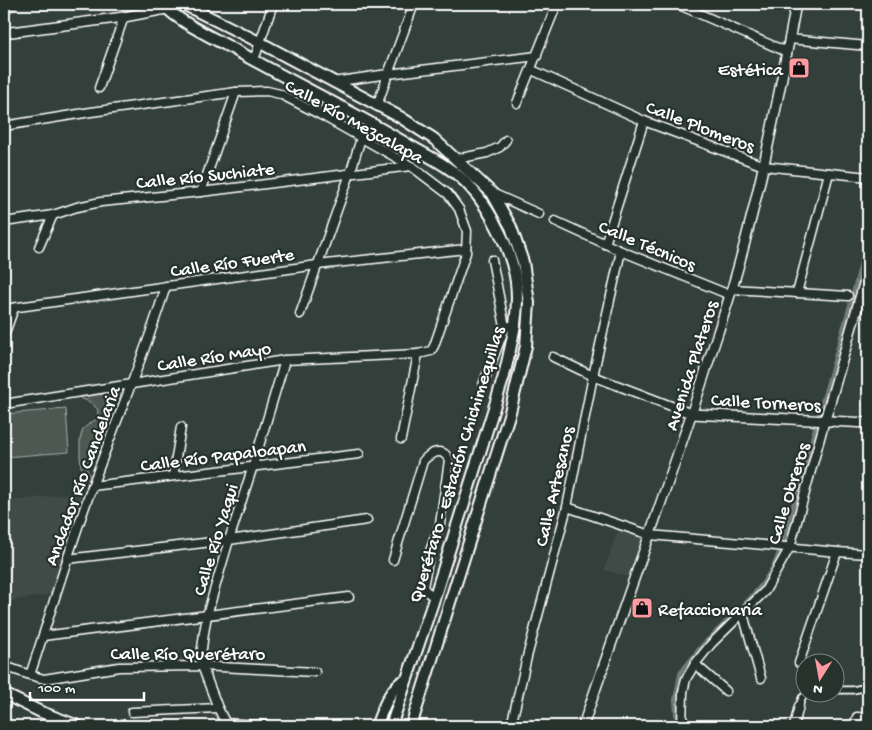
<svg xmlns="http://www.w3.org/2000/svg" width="872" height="730" viewBox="0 0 872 730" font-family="'Gochi Hand',sans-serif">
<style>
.built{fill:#404c47}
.green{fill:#4d5853;stroke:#a6aca9}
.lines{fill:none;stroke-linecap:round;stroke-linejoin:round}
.canal{stroke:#737b78;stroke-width:8}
.pedestrian-casing{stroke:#fff;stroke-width:9}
.minor-casing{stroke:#fff;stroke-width:11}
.tertiary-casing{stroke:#fff;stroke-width:12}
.secondary-casing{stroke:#fff;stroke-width:14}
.pedestrian{stroke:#26332d;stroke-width:5.5}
.minor{stroke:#26332d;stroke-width:8}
.tertiary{stroke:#26332d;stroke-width:9}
.secondary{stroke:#26332d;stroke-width:10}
.labels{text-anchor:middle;stroke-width:4.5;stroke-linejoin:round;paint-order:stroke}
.poi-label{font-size:19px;fill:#fff;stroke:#26332d;text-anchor:end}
.street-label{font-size:19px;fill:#fff;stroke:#26332d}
</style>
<rect width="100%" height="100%" fill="#333f3a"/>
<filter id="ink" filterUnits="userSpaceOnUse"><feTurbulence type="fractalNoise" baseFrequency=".02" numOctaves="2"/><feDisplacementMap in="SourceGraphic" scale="10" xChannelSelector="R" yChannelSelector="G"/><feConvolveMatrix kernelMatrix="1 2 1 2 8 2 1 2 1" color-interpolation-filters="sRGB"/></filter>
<g filter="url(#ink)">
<g class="built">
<polygon points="83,492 65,559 52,594 4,602 4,502"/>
<polygon points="619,528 637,534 646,539 631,578 604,570"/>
</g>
<g class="green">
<polygon points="120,392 121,399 113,396 86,467 92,481 90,485 86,473 81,467 80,456 80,439 83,429 90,423 97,419 98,410 92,403 78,397"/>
<polygon points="66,409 69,452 4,457 4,414"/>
</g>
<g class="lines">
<g class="canal">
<polyline points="4,14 16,4"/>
<polyline points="821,413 852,305 868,244"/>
<polyline points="785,540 817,428"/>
<path d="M746,605C761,590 774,573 781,553"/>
<polyline points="679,726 677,700 682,674 704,646 738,613"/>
</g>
<g class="pedestrian-casing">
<g id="pedestrian">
<polyline points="834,690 853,690 868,687"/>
<polyline points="799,706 802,698 809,692"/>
</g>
</g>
<g class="minor-casing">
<g id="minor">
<polyline points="677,4 787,52"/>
<polyline points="186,5 202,4"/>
<polyline points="789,39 868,46"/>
<polyline points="254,60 273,4"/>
<polyline points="532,70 644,121 764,166 868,177"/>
<polyline points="333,82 388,74 537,56"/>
<polyline points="99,88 124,17"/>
<polyline points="517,103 557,4"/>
<polyline points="377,106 388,74 414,4"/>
<polyline points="321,115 330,101"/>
<polyline points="4,126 91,112 236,92 267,91 280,94 321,115 411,166 448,194 459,209 467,231 466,253 434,346 431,351 418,354 285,360 4,404"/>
<polyline points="456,159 487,153 500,147 506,140"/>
<polyline points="201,192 236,92"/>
<polyline points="492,193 539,214"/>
<polyline points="555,221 621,251 730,295"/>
<polyline points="4,222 53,215 77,207 101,202 201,192 411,166"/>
<polyline points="605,244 644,121"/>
<polyline points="39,247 53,215"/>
<polyline points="492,260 505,327 516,325"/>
<polyline points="732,289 848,296"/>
<polyline points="797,293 829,173"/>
<polyline points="4,309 317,265 466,249"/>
<polyline points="300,314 350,174 361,138"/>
<polyline points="4,336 14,308"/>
<polyline points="553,357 593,376 692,414"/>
<polyline points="483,385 505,327"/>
<polyline points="401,439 418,354"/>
<polyline points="173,476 181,427"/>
<polyline points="92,486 359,454"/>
<polyline points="567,507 650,535 786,547 837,552 868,554"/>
<polyline points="67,559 229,540 367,520"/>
<path d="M393,560L423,461C430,453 443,446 449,460L440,524L430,551L423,587L426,591L434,597"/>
<polyline points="743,614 761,678"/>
<polyline points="43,636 349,597"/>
<polyline points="799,663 837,552"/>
<polyline points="695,664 726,691"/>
<polyline points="4,666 30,675 44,679 119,667 202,666 315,672"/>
<path d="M30,675C51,613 69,549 92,487C116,420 145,355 166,286"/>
<polyline points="132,712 218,708"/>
<polyline points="225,723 277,726"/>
<polyline points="227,726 218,708 202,666 201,656 204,633 207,615 229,540 253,466 285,360"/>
<polyline points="511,726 527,657 567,507 593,376 621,251"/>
<polyline points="682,726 683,692 686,679 695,664 711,644 765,591 790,547 825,420"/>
<polyline points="794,726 799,706"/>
<polyline points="854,726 857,717 868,718"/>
</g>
</g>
<g class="tertiary-casing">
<g id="tertiary">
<polyline points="4,33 124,17 166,9"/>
<polyline points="692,414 868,423"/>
<polyline points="825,420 868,270"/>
<path d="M583,726C622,610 665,495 703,379C712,350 722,321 731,292C759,198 778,101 796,4"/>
</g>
</g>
<g class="secondary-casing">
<g id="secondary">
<path d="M163,4C176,21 219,41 239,52C296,84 356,113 412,147C432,158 456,170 471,188C491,210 512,252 516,282C520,314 511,345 504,376L432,605L391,726"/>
<polyline points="183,4 259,42 400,117 434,139 492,193 511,227 523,262 529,303 526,346 510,412 411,726"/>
<polyline points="4,694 41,712 78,726"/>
<path d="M376,726C382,712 390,685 406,680"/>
</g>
</g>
<use href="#pedestrian" class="pedestrian"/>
<use href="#minor" class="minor"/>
<use href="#tertiary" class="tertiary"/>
<use href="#secondary" class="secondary"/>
</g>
</g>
<defs>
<g id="shop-square" transform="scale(1.125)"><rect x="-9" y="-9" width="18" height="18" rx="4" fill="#ff9aa2" stroke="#26332d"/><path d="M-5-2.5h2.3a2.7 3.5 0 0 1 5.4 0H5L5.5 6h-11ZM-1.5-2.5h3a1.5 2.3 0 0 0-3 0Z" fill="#111"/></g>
</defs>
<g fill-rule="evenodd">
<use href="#shop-square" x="799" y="68"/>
<use href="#shop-square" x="642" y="608"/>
</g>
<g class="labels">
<g class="poi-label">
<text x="783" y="75">Estética</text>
<text x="658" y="615" text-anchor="start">Refaccionaria</text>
</g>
<g class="street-label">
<text transform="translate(355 120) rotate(29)" y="7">Calle Río Mezcalapa</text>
<text transform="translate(701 125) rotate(21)" y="7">Calle Plomeros</text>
<text transform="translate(205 174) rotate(-6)" y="7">Calle Río Suchiate</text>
<text transform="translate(648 244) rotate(23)" y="7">Calle Técnicos</text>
<text transform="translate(232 261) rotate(-8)" y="7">Calle Río Fuerte</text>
<text transform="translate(214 355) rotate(-9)" y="7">Calle Río Mayo</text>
<text transform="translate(690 365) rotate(-72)" y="7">Avenida Plateros</text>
<text transform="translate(766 401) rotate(3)" y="7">Calle Torneros</text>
<text transform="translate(223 454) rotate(-7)" y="7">Calle Río Papaloapan</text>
<text transform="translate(455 464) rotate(-73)" y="7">Querétaro - Estación Chichimequillas</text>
<text transform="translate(81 475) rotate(-70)" y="7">Andador Río Candelaria</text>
<text transform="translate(553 486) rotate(-77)" y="7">Calle Artesanos</text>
<text transform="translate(787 493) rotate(-73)" y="7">Calle Obreros</text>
<text transform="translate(214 539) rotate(-73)" y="7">Calle Río Yaqui</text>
<text x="188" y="659">Calle Río Querétaro</text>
</g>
</g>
<rect width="872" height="730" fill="none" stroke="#26332d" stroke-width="20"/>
<rect x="10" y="10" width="852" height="710" fill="none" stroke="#fff" stroke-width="2" filter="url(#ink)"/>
<g transform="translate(820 678) rotate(191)"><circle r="24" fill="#26332d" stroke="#7d8581"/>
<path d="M0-4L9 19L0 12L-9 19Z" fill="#ff9aa2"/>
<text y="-8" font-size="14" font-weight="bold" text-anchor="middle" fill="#ffffff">N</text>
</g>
<path d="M30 692v8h114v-8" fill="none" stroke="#ffffff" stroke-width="2.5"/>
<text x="38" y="692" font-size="15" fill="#ffffff" stroke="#26332d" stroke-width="4" paint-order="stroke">100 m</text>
</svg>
